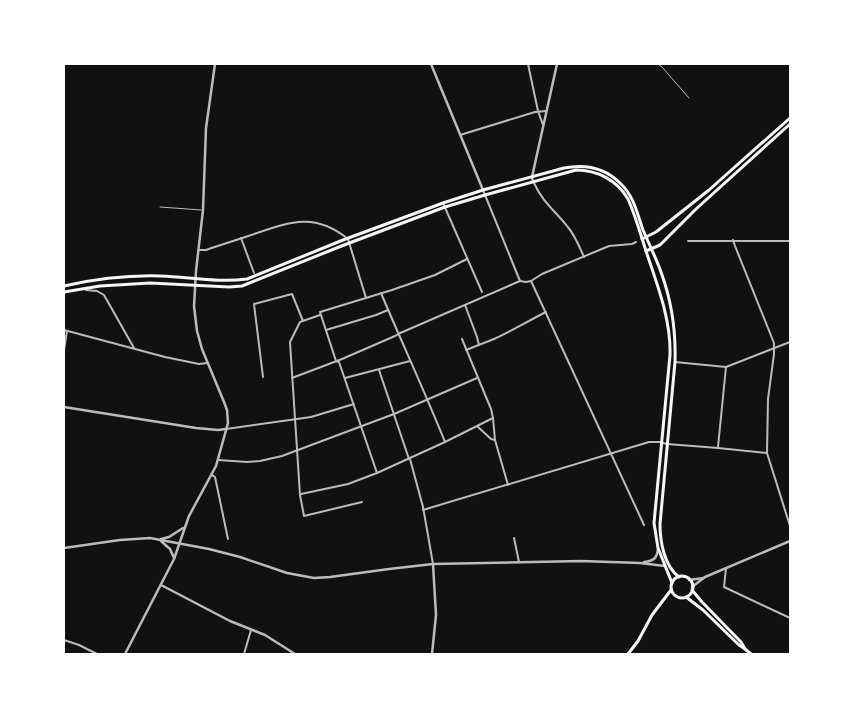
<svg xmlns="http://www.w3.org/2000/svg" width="854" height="718" viewBox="0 0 854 718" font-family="'DejaVu Sans',sans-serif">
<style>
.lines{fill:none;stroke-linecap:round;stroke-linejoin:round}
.service{stroke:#bcbcbc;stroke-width:1}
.pedestrian{stroke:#bcbcbc;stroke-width:2}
.minor{stroke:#bcbcbc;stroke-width:2}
.tertiary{stroke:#bcbcbc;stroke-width:2.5}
.secondary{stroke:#f5f5f5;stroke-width:3}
</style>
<rect width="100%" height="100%" fill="#111"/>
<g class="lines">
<g class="service">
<polyline points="658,64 662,67 689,98"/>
<polyline points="160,207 201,210"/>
</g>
<g class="pedestrian">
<polyline points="465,305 477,337 479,345"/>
<polyline points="466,350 494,339"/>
<polyline points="379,370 409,459"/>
<polyline points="292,378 342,359 395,336 398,334 520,281"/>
<polyline points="345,378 410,361"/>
</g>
<g class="minor">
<polyline points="528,64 538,111 543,125"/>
<polyline points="460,135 535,112 546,111"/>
<path d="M534,183C542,201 555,211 567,226C575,235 579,246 584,257"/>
<polyline points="483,190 520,281 526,282 531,281 542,274 609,246 632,244 636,242"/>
<polyline points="443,203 482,292"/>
<polyline points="241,238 254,273"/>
<polyline points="733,240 735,246 774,343 774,354 768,399 767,453 790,526"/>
<polyline points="688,241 790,241"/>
<path d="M199,250H206C223,244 240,239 257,233C292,221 316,213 348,239L366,298"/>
<polyline points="531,281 644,525"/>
<polyline points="86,290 97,291 104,295 134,348"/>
<path d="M381,293C402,343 425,392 445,442"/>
<polyline points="320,315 300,322 290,342 300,495 304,516 362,502"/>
<polyline points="64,330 165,357 199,364 207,363"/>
<polyline points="326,330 376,315 388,310"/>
<polyline points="462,339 491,409 493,418 495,440 508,485"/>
<path d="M494,339C512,331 528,321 546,312"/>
<polyline points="64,350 67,331"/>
<polyline points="675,362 726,367 790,342"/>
<polyline points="263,377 254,304 292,294 303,321"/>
<polyline points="477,426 491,439 495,440"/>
<polyline points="226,429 311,417 354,404"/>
<polyline points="718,447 726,367"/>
<polyline points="410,459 423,507 433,564"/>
<polyline points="218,460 247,462 260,461 282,456 394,414 477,378"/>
<polyline points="377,473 339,362 336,361 320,312 392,290 435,275 467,259"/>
<polyline points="212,475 215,477 228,539"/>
<polyline points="301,494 348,484 377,473 445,442 493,418"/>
<polyline points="423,510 649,442 659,442 667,444 718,448 767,453"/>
<polyline points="514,538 519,562"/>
<polyline points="726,568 724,587 790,618"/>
<polyline points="64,640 79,645 97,654"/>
<polyline points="244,654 251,630"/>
</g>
<g class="tertiary">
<polyline points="431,64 483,190"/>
<polyline points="533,182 532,177 557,64"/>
<polyline points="64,407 196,428 218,430 226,429"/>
<polyline points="161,539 169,537 183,528"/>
<polyline points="161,541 170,549 174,558"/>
<polyline points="64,548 120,540 150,538 209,549 240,557 287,573 314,578 330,577 389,569 433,564 581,561 640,563 665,566"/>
<path d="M644,562C654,561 657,558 658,549"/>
<polyline points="689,580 704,578"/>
<polyline points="161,585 230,621 265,635 295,654"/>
<polyline points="692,587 705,577 790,541"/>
<polyline points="125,654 174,559 189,516 216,466 228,423 227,410 224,402 202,349 197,331 194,306 196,271 203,210 206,128 215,64"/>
<polyline points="432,654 436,615 433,564"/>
</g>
<g class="secondary">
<polyline points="642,239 656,232 709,190 790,118"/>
<polyline points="646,251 660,245 696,209 790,124"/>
<path d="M64,286C95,279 129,275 161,276C189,277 218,283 247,279L343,240L443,203L483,190L564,168C585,164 604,167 620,183C634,196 637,213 643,230C649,244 656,258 661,272C672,302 676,331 675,362L660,524C660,541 664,566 679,577"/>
<path d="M64,292L100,286L150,283L229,287L242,286L344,245L445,207L485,195L576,170C597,170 617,180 628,199C636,217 641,236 647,254C658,287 671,320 670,355L654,523L658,548L672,583"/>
<circle cx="682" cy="587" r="11"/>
<polyline points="692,590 702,602 741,642 745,649"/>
<polyline points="686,597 703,610 739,645 745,649 751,654"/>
<polyline points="628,654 638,641 652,615 671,590"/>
</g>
</g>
<rect width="854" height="718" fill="none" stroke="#ffffff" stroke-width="130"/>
</svg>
